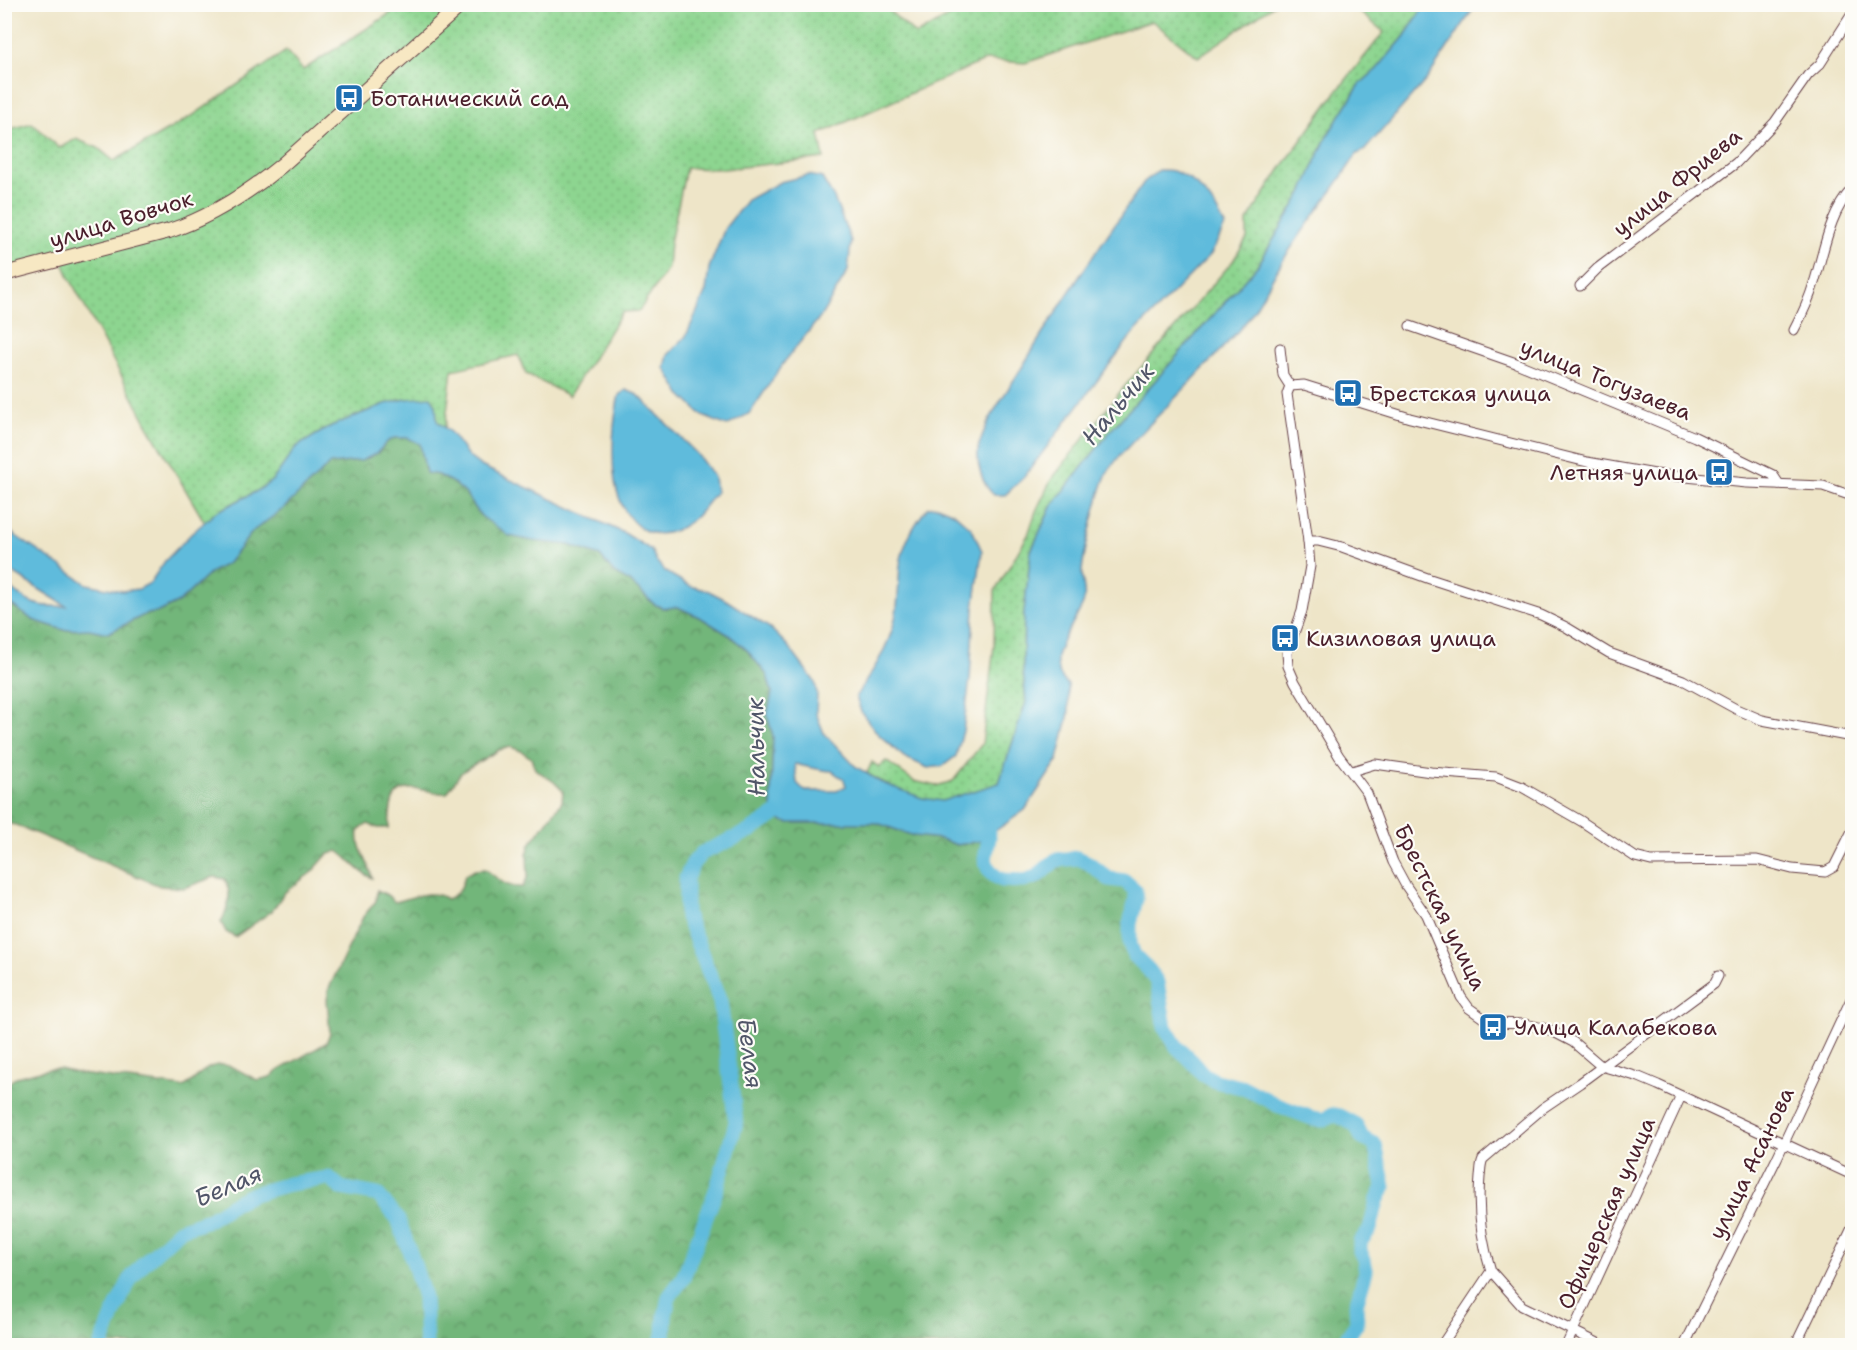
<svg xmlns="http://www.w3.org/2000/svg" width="1857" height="1350" viewBox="0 0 1857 1350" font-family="'Shantell Sans',sans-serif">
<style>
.forest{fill:url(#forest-crowns);stroke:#5e6a52;stroke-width:1.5}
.park{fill:url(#park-dots);stroke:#6c7a5e;stroke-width:1.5}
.water{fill:#5ebbdc;stroke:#546d84;stroke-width:1.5;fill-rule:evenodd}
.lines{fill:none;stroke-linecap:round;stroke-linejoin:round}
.river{stroke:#5ebbdc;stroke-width:15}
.street-casing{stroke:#633d43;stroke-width:11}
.secondary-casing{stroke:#633d43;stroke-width:16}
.street{stroke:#fff;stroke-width:9}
.secondary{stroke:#f7e8c3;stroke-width:14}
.labels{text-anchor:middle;stroke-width:4.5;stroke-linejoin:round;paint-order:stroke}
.poi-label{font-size:22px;fill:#4a1f2b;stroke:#fdfcf7;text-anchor:start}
.street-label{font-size:22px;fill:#4a1f2b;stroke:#fdfcf7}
.water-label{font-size:24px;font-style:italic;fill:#515669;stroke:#fdfcf7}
</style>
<defs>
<pattern id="forest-crowns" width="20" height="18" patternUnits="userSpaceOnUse" patternTransform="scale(1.5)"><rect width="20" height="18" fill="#72b67a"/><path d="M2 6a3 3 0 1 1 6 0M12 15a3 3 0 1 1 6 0" fill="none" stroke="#609364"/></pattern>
<pattern id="park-dots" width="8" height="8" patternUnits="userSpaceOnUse" patternTransform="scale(1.5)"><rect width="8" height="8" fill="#8dd590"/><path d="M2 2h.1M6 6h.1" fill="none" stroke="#7bb67c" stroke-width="1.8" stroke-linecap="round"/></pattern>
</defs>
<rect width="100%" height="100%" fill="#fdfcf7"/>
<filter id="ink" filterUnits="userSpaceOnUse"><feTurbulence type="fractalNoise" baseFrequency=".0167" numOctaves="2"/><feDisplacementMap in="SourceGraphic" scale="12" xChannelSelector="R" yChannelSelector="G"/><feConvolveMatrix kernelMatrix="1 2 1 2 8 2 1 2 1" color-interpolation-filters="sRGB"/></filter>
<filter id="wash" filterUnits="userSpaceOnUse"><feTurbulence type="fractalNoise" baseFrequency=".008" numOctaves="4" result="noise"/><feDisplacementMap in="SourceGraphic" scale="24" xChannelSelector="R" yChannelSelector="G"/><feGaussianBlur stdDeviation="1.35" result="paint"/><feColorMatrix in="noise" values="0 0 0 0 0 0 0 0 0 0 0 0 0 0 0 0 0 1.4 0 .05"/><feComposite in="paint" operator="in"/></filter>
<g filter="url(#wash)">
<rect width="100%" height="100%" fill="#eee5c8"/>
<path class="forest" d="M394,438H408L420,443L426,473L439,475L455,484L465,493L481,516L526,539L569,545L600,556L614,573L630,582L654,604L663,608L678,607L703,619L729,635L747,650L767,675L772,693L767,715L773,736L771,795L846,822L877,823L914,836L940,839L957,845L981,841L989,836L985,859L988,868L995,876L1002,880L1024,881L1036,877L1056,860L1078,858L1089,863L1109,879L1125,881L1135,890L1136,899L1130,924V944L1134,955L1149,970L1157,982L1165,1027L1177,1047L1193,1062L1203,1074L1215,1081L1245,1088L1277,1105L1312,1118L1323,1120L1332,1115L1339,1116L1356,1125L1362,1138L1375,1144L1384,1187L1377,1201L1370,1229L1360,1242V1251L1364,1259L1366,1271L1356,1305L1357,1323L1341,1346L5,1345V1086L16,1077L48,1069H60L81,1074L183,1087C192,1083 195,1078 202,1072C225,1055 238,1072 258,1080L270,1077L279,1070L326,1043L330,1033L327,1000L329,988L363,917L376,901L377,890L387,895L395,902C414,898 429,888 447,899C459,894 462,888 465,875L475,870L485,869C499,879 505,888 523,887L528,876L527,855L530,844L562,802L563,791L554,782L535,769L531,758L521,751L511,747L499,750L468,768L460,774L447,793C437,794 433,791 423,790C390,783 391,803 389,828H378L368,824L359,830C356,851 369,859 372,878C358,872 351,860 338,851L327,855L312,872L284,893L272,911L235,937L226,932L221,922C229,907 232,895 225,879L214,877L184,888L160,886L16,825L5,823L4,600L33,620L64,630L89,629L108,633L146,614L156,613L179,602L211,572L228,563L253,531L283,509L330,464L361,461L376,454L387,442Z"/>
<g class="park">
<polygon points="403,5 883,5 916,35 969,5 1274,5 1198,57 1152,21 1025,63 986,60 819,134 824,158 724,169 686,168 670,243 668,268 639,311 622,312 569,396 526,374 518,355 452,370 445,429 437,421 436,405 406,399 385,404 331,426 296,447 273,480 257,491 216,512 205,523 148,426 69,277 62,260 5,274 5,135 14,128 32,123 59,148 76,139 98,148 114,161 192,116 286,51 303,70"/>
<path d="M1351,5H1425L1404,37L1377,69L1360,84L1327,136L1302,193L1258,265L1112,429L1051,507L1031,551L1024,612L1023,670L1026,702L999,783C984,788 955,800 941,801C918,801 885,785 867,773L872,762L879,767L886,761L914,781L936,786L953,781L982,744L994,646L995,591L1028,535L1036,511L1051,480L1120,392L1233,261L1247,238V221L1282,167L1334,95L1384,32Z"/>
</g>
<g class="water">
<path d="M1425,5H1476L1427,79L1364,151L1357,154L1347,169C1326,200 1302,230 1282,262C1269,282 1259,307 1244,324C1214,359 1182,391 1150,424C1136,439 1119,454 1108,472C1101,482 1082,559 1082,573C1082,583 1087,594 1083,604C1072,630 1040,659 1068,685L1069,713L1058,760L1025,810L981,841L957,845L940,839L914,836L877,823H788L779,820L772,807L771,795L773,736L767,715L772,693L767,675L747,650L729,635L703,619L678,607L663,608L654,604L630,582L614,573L600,556L569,545L533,541L509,536L481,516L465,493L455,484L439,475L426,473L420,444L408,438H394L387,442L376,454L361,461L330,464L283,509L253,531L228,563L211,572L179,602L156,613L146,614L108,633L89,629L64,630L33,620L5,600V583C26,603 36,608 66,606L5,568V524L13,534L87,584L122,591L139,589L150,583L165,561L191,534L216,512L257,491L273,480L296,447L331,426L385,404L406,399L431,397L436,405L437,421L451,433L469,457L481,466L626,534L651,550L657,562L666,572L690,586L709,591L726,600L770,628L788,646L815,682L817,694L816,713L824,733L855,766L880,782L922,798L942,801L999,783L1026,702L1023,670L1024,612L1031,551L1051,507L1112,429L1258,265L1302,193L1327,136L1360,84L1377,69L1404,37ZM795,764C808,767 819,770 832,771L844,780L846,786L837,791H805L797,783Z"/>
<path d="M1159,170C1163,170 1169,170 1173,171C1197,178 1216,205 1225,226L1211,254L1132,335L1024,477L1005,495H994C982,485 975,461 979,445C987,418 1006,393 1021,369C1059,305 1101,244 1144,182Z"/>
<polygon points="809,175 822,178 834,198 851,241 848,271 821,316 785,361 750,413 727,426 703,416 681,395 665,368 668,355 686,336 706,291 709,268 725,228 747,200 780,182"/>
<path d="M626,390L638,395L697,454L714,477L716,492C708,501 701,513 692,520C653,551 623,525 615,482C611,456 613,421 619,395Z"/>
<path d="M937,506L954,513L972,529L982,551L974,609L970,679L963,731L956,756L943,766L928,768L904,757L878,734L861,712L856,696C870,675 884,655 892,630C899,609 898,587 900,565C903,544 915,523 928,507Z"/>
</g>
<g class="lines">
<g class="river">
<polyline points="987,817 989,838 985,859 988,868 995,876 1002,880 1024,881 1036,877 1056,860 1078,858 1089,863 1109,879 1125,881 1135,890 1136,899 1130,924 1130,944 1134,955 1149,970 1157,982 1165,1027 1177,1047 1193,1062 1203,1074 1215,1081 1245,1088 1277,1105 1312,1118 1323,1120 1332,1115 1339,1116 1356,1125 1362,1138 1375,1144 1384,1187 1377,1201 1370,1229 1360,1242 1360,1251 1364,1259 1366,1271 1356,1305 1357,1323 1341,1346"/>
<polyline points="101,1346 116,1308 131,1278 143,1264 181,1229 208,1220 238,1201 253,1194 289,1184 329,1178 341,1188 378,1195 398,1219 414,1264 424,1297 426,1346"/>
<polyline points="659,1346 664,1335 665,1316 669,1297 683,1278 717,1188 736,1123 720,1001 686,914 686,878 693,863 702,853 750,831 781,811"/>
</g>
</g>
</g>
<g filter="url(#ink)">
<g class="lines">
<g class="street-casing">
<g id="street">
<polyline points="1580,286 1598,268 1736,163 1775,122 1808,75 1820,64 1852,14"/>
<polyline points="1410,326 1516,363 1695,437 1773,475 1779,484"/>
<path d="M1794,330C1802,315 1809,300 1814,283C1824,252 1829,213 1852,189"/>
<polyline points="1280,348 1283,375 1290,386"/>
<polyline points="1290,386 1287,394 1308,541 1310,566 1302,611 1287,653 1288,666 1295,682 1339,756 1367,793 1393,862 1406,886 1426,915 1461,997 1469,1008 1486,1020 1495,1023 1525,1024 1548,1029 1573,1042 1601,1066 1639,1077 1658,1085 1852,1175"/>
<polyline points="1290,386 1304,385 1410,418 1587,462 1655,474 1747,483 1823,486 1852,496"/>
<polyline points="1308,541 1318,541 1342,547 1430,579 1541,615 1566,627 1609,653 1683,680 1736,709 1762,720 1852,737"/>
<polyline points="1352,771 1375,764 1431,772 1496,777 1522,787 1581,821 1635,857 1651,861 1757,860 1792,869 1825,872 1834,867 1852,831"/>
<polyline points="1491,1271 1522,1306 1604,1346"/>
<path d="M1441,1346L1491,1271C1481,1239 1477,1210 1480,1177C1481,1171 1480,1165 1483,1159L1543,1108L1580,1083L1714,984L1718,976"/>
<polyline points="1566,1346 1681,1096"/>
<polyline points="1684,1346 1777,1158 1852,997"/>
<polyline points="1795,1346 1852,1228"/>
</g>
</g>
<g class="secondary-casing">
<path id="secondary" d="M4,274L169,231C211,217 248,193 282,165L462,4"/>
</g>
<use href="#street" class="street"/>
<use href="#secondary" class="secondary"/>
</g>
</g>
<defs>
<g id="bus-square" transform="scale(1.5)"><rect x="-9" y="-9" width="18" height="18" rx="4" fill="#1f6fb2" stroke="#fdfcf7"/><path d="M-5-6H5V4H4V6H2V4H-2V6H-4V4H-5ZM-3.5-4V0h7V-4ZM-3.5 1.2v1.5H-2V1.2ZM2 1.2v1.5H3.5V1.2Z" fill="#fff"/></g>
</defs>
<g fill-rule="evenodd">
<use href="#bus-square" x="349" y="98"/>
<use href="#bus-square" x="1348" y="393"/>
<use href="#bus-square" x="1719" y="472"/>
<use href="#bus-square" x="1285" y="638"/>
<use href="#bus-square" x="1493" y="1027"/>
</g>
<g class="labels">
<g class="poi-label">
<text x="370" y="106">Ботанический сад</text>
<text x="1369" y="401">Брестская улица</text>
<text x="1698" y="480" text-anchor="end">Летняя улица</text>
<text x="1306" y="646">Кизиловая улица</text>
<text x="1514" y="1035">Улица Калабекова</text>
</g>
<g class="street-label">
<text transform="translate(1677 182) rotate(-39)" y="8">улица Фриева</text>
<text transform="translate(121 219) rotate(-17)" y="8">улица Вовчок</text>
<text transform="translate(1606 379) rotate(22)" y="8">улица Тогузаева</text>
<text transform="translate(1441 907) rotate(64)" y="8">Брестская улица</text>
<text transform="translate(1751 1163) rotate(-64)" y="8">улица Асанова</text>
<text transform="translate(1606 1213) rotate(-66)" y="8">Офицерская улица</text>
</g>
<g class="water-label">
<text transform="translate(1118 404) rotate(-50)" y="8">Нальчик</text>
<text transform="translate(756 747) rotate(-91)" y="8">Нальчик</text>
<text transform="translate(750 1053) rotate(83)" y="8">Белая</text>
<text transform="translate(228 1186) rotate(-23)" y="8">Белая</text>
</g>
</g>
<rect width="1857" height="1350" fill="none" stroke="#fdfcf7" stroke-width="24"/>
</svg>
